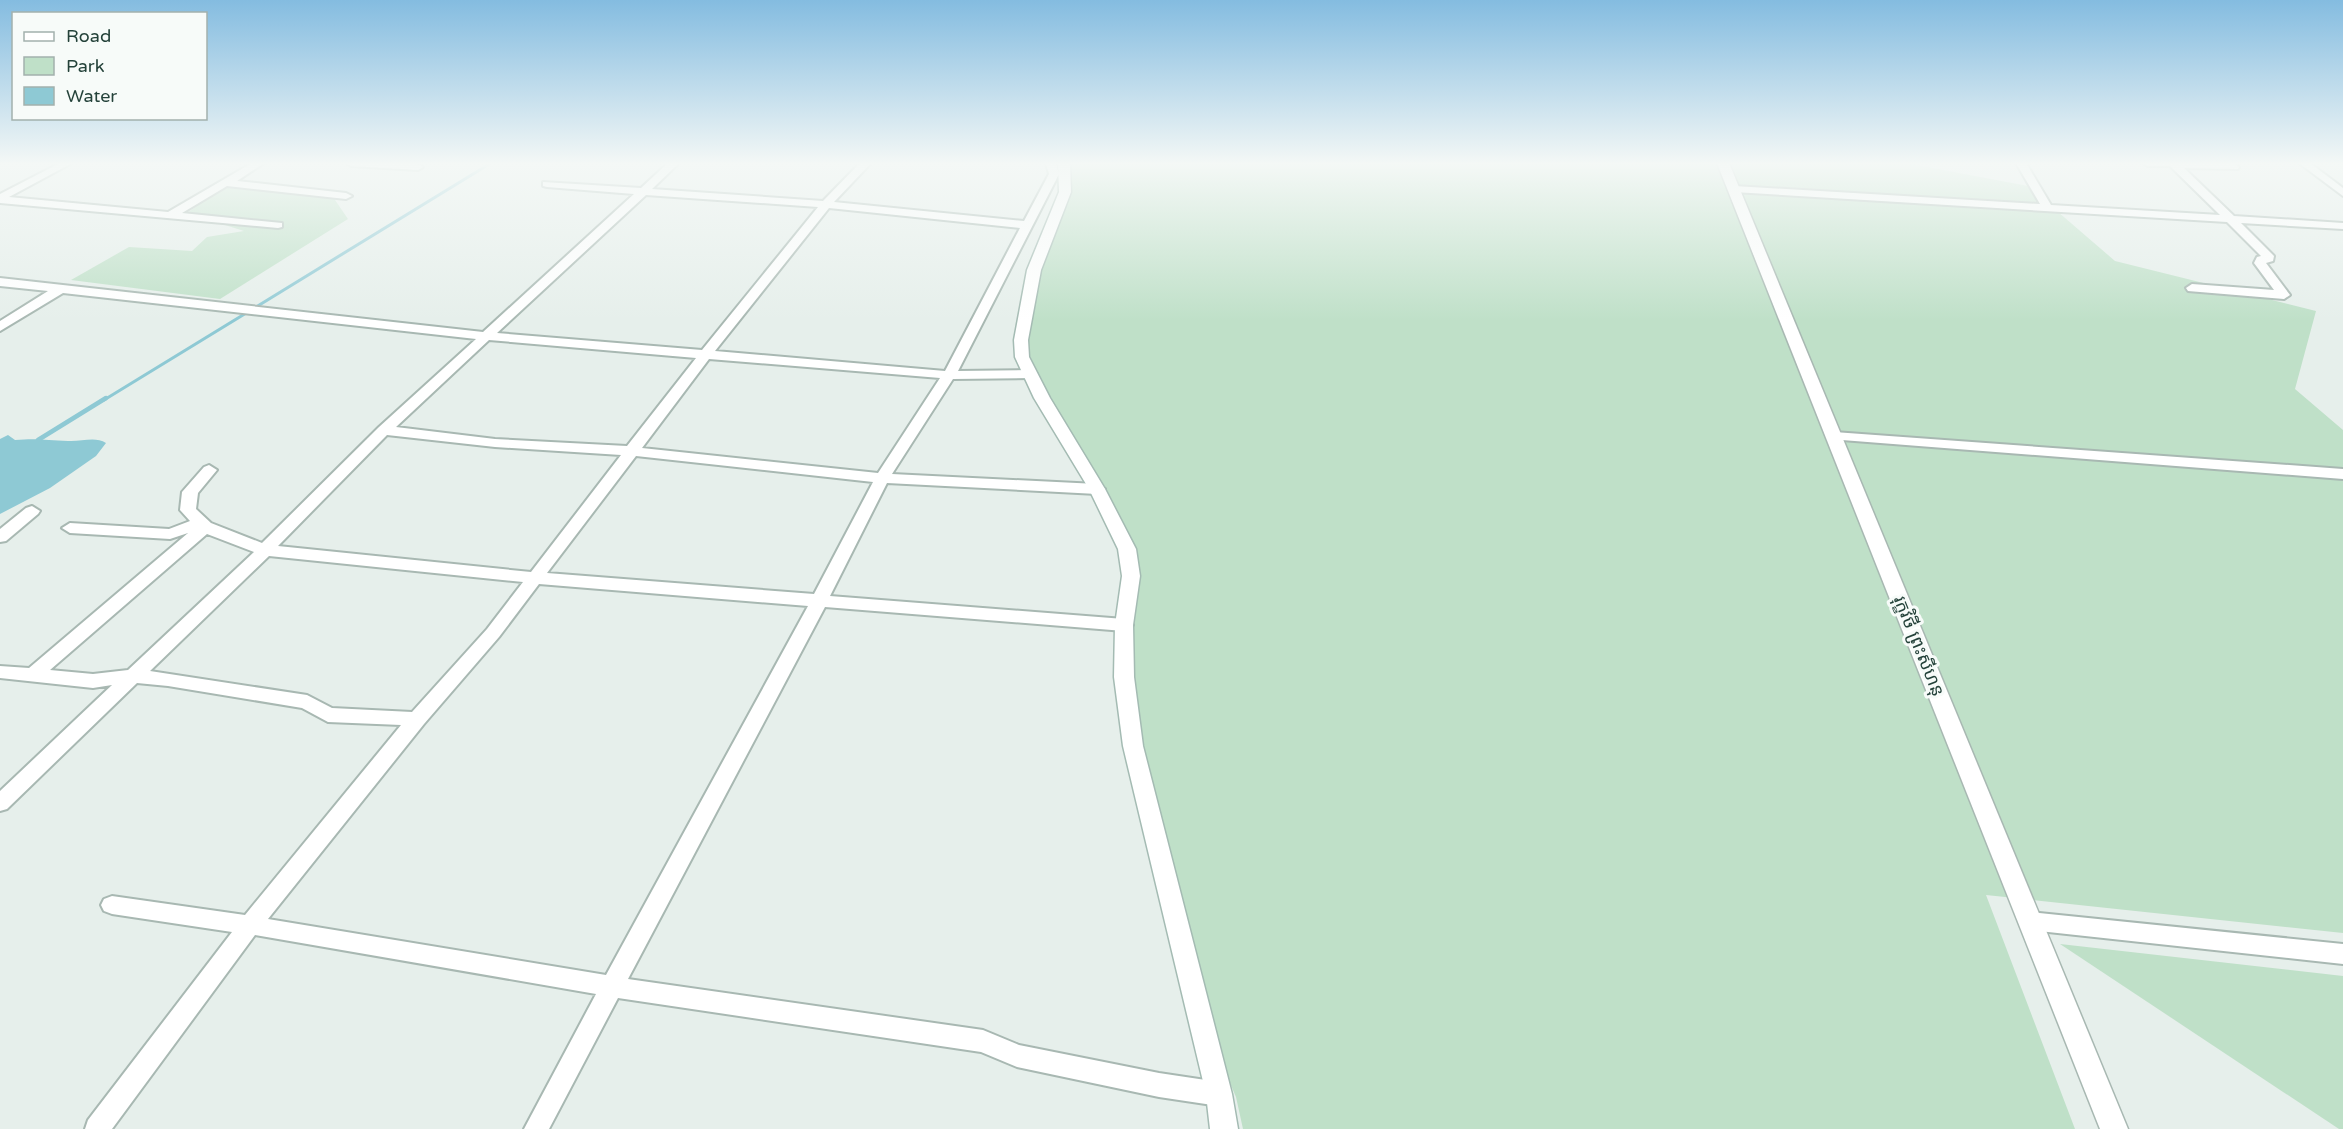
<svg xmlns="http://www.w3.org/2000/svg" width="2343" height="1129" viewBox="0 0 2343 1129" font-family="'Varela Round','Noto Sans Khmer',sans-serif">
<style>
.green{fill:#bfe0c8}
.water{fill:#8ec9d4}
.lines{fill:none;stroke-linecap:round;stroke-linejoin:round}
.stream-far1{stroke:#8ec9d4;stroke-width:3}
.stream{stroke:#8ec9d4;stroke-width:4.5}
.minor-casing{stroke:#a8b8b2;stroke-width:4}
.tertiary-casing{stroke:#a8b8b2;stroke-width:3}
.secondary-casing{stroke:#a4bbb3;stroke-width:3}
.minor{fill:#fff;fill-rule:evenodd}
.tertiary{fill:#fff;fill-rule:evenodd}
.secondary{fill:#fff;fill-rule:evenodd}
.labels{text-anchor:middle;stroke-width:6;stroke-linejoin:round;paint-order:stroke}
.street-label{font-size:18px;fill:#24423a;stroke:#f7fbf9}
</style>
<rect width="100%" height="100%" fill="#e6efeb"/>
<g class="green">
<polygon points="1064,163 1906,163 2028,186 2115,261 2316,311 2295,389 2343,430 2343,933 1986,895 2075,1129 1243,1129 1236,1097 1198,1008 1133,746 1131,576 1021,340 1034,270 1065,192"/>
<polygon points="227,185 333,197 348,219 220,299 71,280 129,247 192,251 207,237 244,231 187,213"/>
<polygon points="2060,944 2343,976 2343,1129 2339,1129"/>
</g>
<path class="water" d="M8,435L15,440C36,438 47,440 68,441C81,442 95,436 106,443L96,456L50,488L0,514V439Z"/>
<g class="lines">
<polyline class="stream-far1" points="104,400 491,163"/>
<polyline class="stream" points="38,440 106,398"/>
<g class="minor-casing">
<g id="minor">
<polygon points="60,163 72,163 9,197 168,212 252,163 264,163 237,181 346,193 352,196 346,199 227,186 182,213 282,223 282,227 278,228 0,203 0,194"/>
<path d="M346,163C361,162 412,159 423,167L418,170L351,166Z"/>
<path d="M668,163H679L652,189L823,201L860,163H871L834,202L1024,221L1049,174L1046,163H1056L1059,174L958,371L1030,370L1037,374L1030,378L953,379L892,474L1097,484L1105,489L1097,494L887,483L830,596L1124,619L1130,621L1133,625L1130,629L1124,631L825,607L628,979L983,1030L1019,1045L1159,1073L1219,1082L1228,1086L1231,1094L1228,1102L1219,1106L1159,1097L1017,1067L981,1052L618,998L549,1129H524L596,994L255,935L112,1129H85L88,1120L232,932L112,914L104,911L101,905L104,899L112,896L245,915L401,725L328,722L302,708L168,686L137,683L7,809L0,811V791L112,685L93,688L0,678V666L29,668L188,533L170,539L70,533L62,528L70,523L169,529L190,521L180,510L182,492L204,467L209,465L217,470L198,493L196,509L211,523L262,543L379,427L476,339L63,293L0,331V321L48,291L0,286V278L483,332L634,194L547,187L543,186V182L641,188ZM646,195L818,207L702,350L497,333ZM829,208L1020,228L945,371L715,351ZM489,340L696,358L627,446L495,439L396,427ZM709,359L940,378L878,473L642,448ZM387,435L495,447L621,455L531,572L278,546ZM636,456L873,482L814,594L547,573ZM207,534L254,552L128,670L93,674L50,670ZM269,556L523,582L487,629L412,712L332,708L307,695L150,671ZM539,584L808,606L606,975L268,919L424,724L499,637Z"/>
<polygon points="2016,163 2026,163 2051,205 2220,215 2170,166 2148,166 2143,163 2234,164 2239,167 2238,169 2184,168 2234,216 2343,223 2343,229 2241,223 2274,256 2273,261 2266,263 2290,295 2284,299 2188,291 2186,288 2192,284 2274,290 2254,263 2257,257 2261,256 2227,222 1734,192 1728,189 1734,186 2040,204"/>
<polygon points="2299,163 2310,163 2343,188 2343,196"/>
<polygon points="1834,432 2343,469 2343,479 1829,439 1827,436 1829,433"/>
<polygon points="32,506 40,511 38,514 6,541 0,542 0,529 26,508"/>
<polygon points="2030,912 2343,944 2343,964 2030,930 2022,928 2019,921 2022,914"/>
</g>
</g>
<g class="tertiary-casing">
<polygon id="tertiary" points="1717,163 1729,163 2128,1129 2100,1129"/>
</g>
<g class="secondary-casing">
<polygon id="secondary" points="1058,163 1070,163 1071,192 1041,270 1028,340 1029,357 1050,398 1105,489 1136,549 1140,576 1133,625 1134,677 1143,746 1232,1094 1238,1129 1210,1129 1206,1094 1123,746 1114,677 1115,625 1122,576 1118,549 1089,489 1034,398 1015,357 1014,340 1027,270 1059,192"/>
</g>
<use href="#minor" class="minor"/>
<use href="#tertiary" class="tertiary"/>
<use href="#secondary" class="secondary"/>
</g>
<linearGradient id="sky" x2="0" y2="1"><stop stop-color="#84bce0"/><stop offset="0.51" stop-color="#f4f8f6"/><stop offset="1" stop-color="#f4f8f6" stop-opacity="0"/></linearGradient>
<rect width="2343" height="321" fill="url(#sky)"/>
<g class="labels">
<g class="street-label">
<text transform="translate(1919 646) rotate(68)" y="6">រុក្ខវិថី ព្រះសីហនុ</text>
</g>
</g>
<rect x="12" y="12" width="195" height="108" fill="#f7fbf9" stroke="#a3b1ad" stroke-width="1.5"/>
<rect x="24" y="32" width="30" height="9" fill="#ffffff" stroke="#a3b1ad" stroke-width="1.5"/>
<text x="66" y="42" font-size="18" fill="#24423a">Road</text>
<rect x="24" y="57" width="30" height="18" fill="#bfe0c8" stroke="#a3b1ad" stroke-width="1.5"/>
<text x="66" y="72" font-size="18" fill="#24423a">Park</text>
<rect x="24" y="87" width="30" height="18" fill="#8ec9d4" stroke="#a3b1ad" stroke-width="1.5"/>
<text x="66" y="102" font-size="18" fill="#24423a">Water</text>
</svg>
